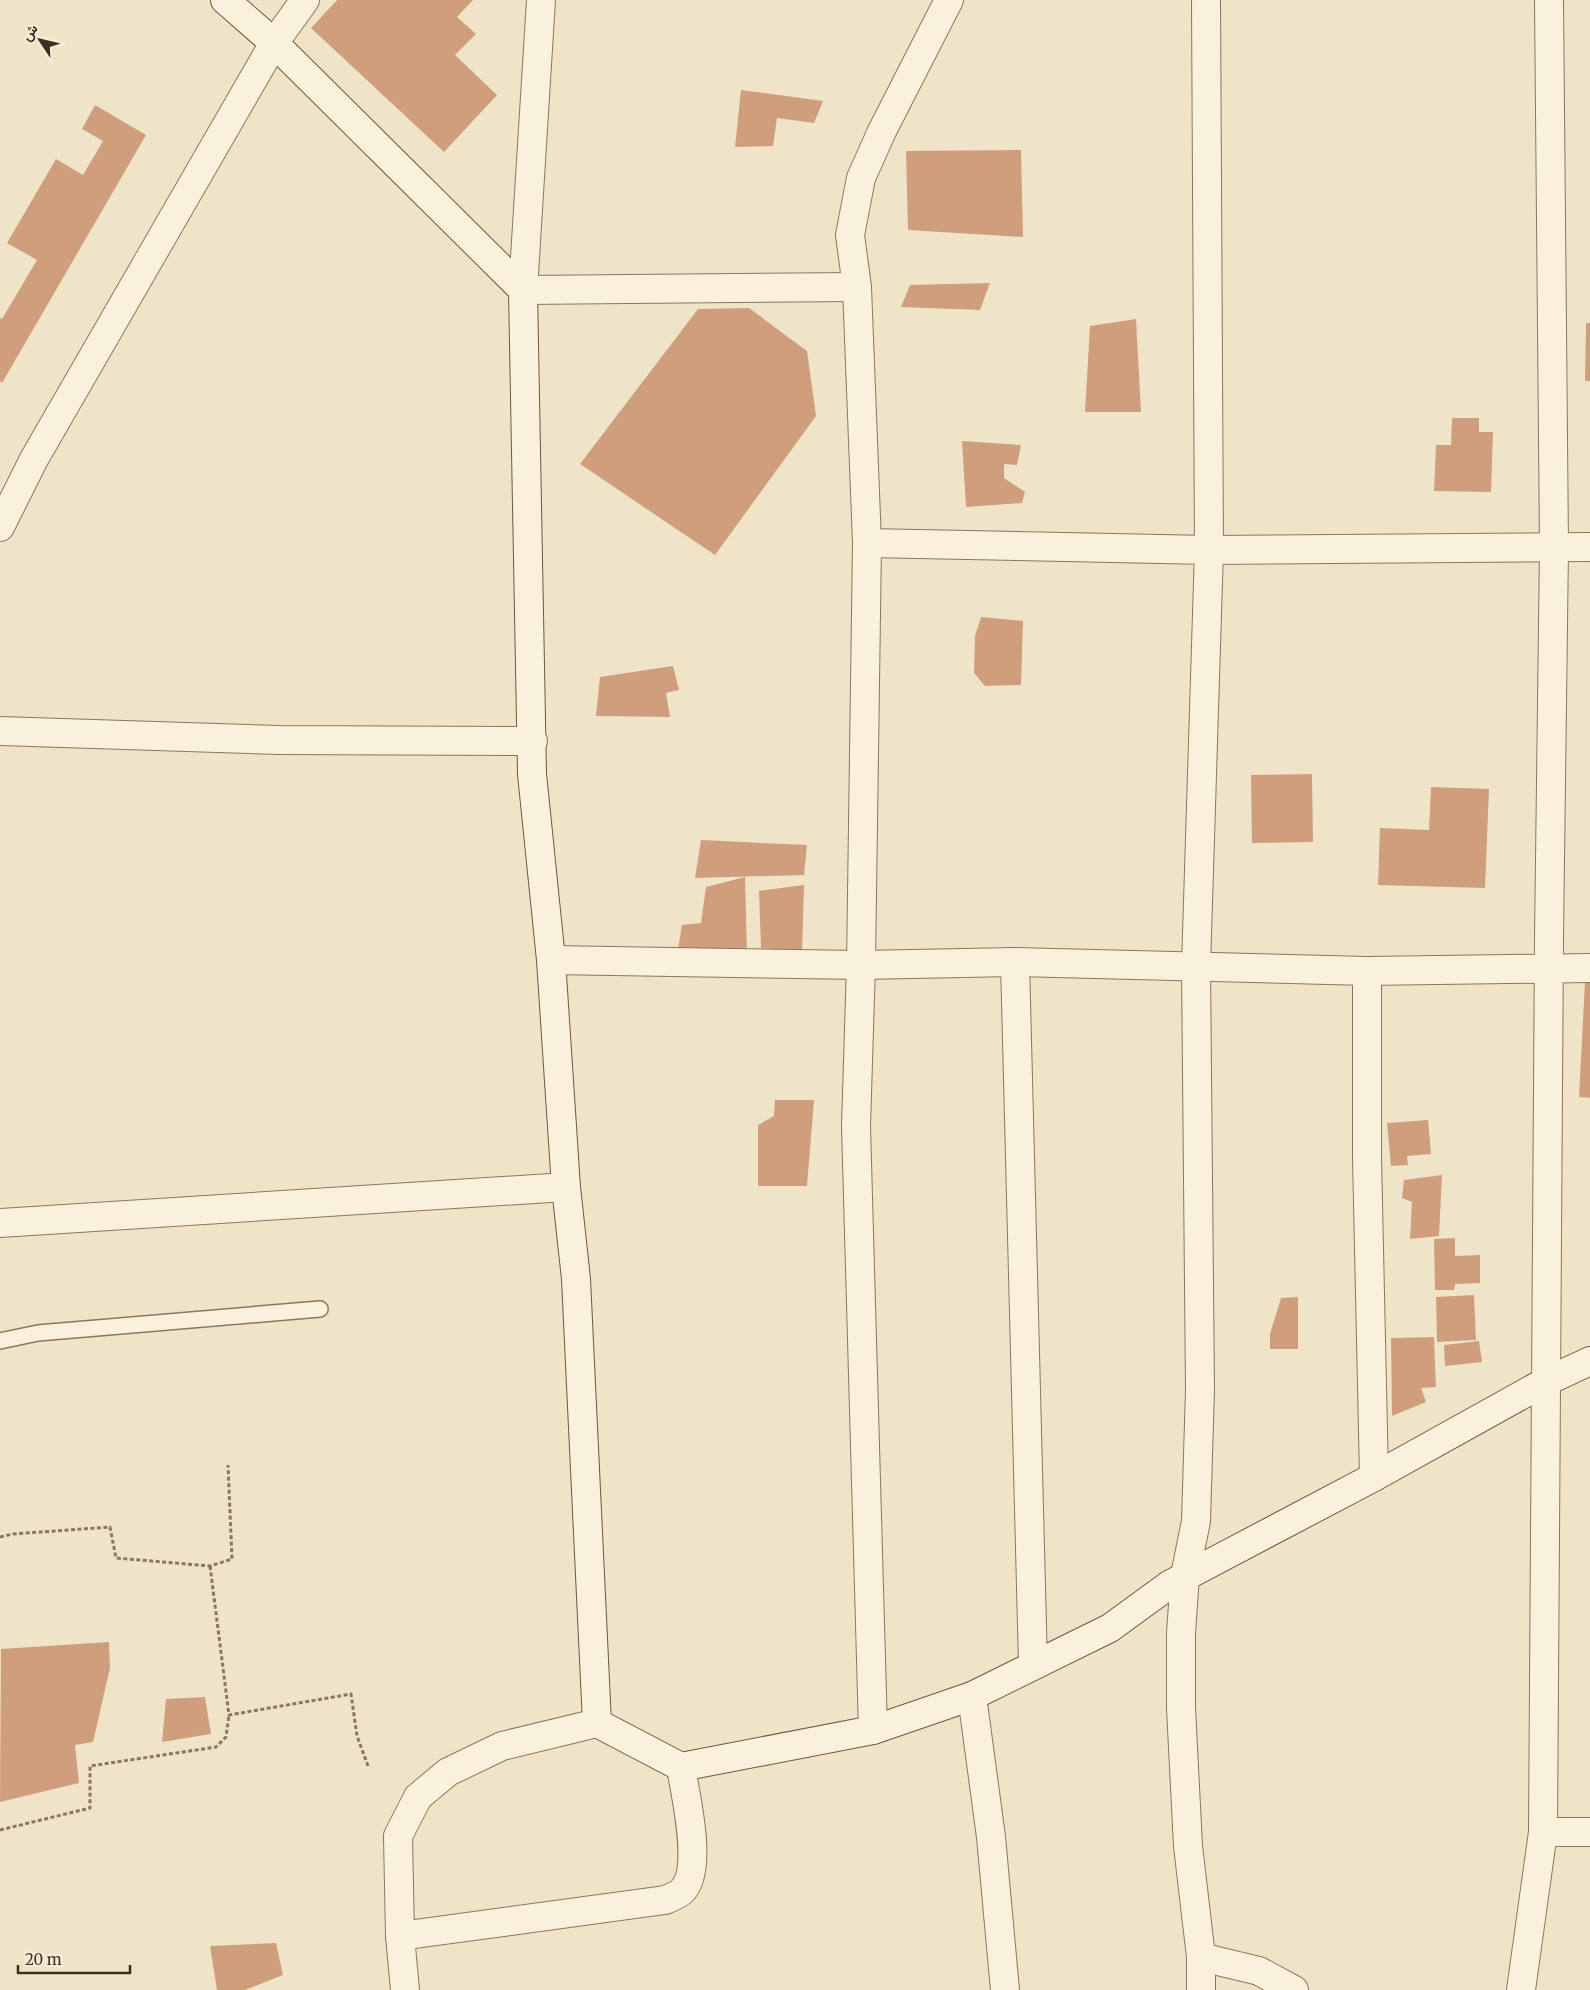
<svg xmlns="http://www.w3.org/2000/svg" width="1590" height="1990" viewBox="0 0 1590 1990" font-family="Merriweather,Vazirmatn,serif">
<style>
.building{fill:#cf9f7d}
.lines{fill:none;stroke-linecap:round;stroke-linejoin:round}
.service-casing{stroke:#8d765c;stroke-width:18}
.minor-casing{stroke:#8d765c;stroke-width:30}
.tertiary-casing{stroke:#8d765c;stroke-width:30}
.secondary-casing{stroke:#6f573f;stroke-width:30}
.path{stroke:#8d765c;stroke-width:3;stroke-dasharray:4 2.5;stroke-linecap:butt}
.service{stroke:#faf1dc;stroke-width:15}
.minor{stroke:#faf1dc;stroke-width:28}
.tertiary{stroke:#faf1dc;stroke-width:28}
.secondary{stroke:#faf1dc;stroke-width:28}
</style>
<rect width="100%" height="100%" fill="#f0e4c8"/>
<g class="building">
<polygon points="337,0 473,0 457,17 476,34 455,55 497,95 444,152 311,28"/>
<polygon points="741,90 823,101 814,123 777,118 773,146 735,147"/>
<polygon points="95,105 146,135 2,383 0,381 0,318 2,319 37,260 7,243 56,159 83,175 103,141 82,129"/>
<polygon points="1021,150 1023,237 908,230 906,151"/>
<polygon points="990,283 980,310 901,307 910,285"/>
<polygon points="749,308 807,351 816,416 715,555 580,464 698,309"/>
<polygon points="1136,319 1141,412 1085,412 1090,326"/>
<polygon points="1586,323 1590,323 1590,381 1585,381"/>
<polygon points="1452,418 1479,418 1479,432 1493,432 1491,492 1434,491 1436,445 1451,445"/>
<polygon points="962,441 1021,445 1017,465 1004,464 1004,478 1025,492 1022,503 966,507"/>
<polygon points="981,617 1023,621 1021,685 985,686 974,673 975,636"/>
<polygon points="673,666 679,690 666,693 670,717 596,716 600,677"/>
<polygon points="1312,774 1313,842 1252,843 1251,775"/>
<polygon points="1431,787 1489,789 1485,888 1378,885 1380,828 1429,830"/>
<polygon points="701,840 807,845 804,875 695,878"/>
<polygon points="745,877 747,952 678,949 682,925 701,923 706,887"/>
<polygon points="804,885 802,952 761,948 759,891"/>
<polygon points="1585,981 1590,981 1590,1098 1579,1097"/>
<polygon points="775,1100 814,1100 807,1186 758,1186 758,1125 774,1116"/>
<polygon points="1428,1120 1431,1154 1407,1156 1408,1165 1391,1166 1387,1123"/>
<polygon points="1442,1175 1439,1236 1410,1239 1412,1202 1402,1198 1404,1180"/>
<polygon points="1455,1238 1455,1256 1480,1255 1480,1283 1455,1284 1454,1290 1435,1290 1434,1239"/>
<polygon points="1474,1295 1476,1340 1437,1342 1436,1297"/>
<polygon points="1298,1297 1298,1349 1270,1349 1270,1334 1281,1298"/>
<polygon points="1434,1337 1436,1387 1421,1388 1426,1402 1392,1416 1391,1338"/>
<polygon points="1479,1341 1482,1362 1445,1366 1444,1345"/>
<polygon points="109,1642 110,1668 93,1742 75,1745 79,1783 0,1802 1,1649"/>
<polygon points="205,1697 211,1734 162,1742 166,1699"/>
<polygon points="276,1943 283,1975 245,1990 217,1990 210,1946"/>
</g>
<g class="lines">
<g class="service-casing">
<polyline id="service" points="0,1341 38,1333 320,1309"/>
</g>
<g class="minor-casing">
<g id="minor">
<polyline points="541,0 523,290 857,287"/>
<polyline points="0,527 34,459 274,43 305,0"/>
<polyline points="867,543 1209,550 1590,547"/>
<polyline points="0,731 279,740 533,741"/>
<polyline points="551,960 861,965 1015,962 1367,971 1590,968"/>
<polyline points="1015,962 1033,1665"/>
<polyline points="1367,971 1367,1157 1374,1477"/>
<polyline points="0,1223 566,1187"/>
<polyline points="972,1696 991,1837 1005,1990"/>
<polyline points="873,1730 856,1126 861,965 867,543 857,287 850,235 861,178 882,131 949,0"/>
<polyline points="1543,1832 1590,1832"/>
<path d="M400,1936L665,1900C670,1898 678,1895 682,1891C704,1870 685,1794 681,1767"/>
<polyline points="1201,1957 1188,1846 1181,1708 1181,1633 1185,1576 1196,1521 1200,1390 1196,967 1209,550 1206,0"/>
<polyline points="405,1990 400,1936 398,1836 418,1797 448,1772 502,1746 597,1723"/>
<polyline points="1521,1990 1543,1832 1549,939 1554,547 1549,0"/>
</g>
</g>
<g class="tertiary-casing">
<polyline id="tertiary" points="1201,1990 1201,1957 1259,1971 1294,1990"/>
</g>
<g class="secondary-casing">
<polyline id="secondary" points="225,0 274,43 523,290 532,774 551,960 566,1187 576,1279 597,1723 681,1767 873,1730 972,1696 1110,1628 1169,1585 1374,1477 1545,1382 1590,1361"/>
</g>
<g class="path">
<polyline points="0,1537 13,1534 110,1527 116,1558 210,1566 232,1559 228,1465"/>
<polyline points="210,1566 229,1715 351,1694 357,1736 368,1766"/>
<polyline points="0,1830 90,1808 90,1766 216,1747 226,1737 229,1715"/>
</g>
<use href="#service" class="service"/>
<use href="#minor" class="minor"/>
<use href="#tertiary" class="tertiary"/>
<use href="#secondary" class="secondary"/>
</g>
<g transform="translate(40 40) rotate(305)" stroke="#f7eed8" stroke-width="4" paint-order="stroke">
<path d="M0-4L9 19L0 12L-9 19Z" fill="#3d2e20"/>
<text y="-8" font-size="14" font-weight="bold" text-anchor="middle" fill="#3d2e20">ش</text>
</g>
<path d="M18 1965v8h112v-8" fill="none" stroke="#3d2e20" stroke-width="2.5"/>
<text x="25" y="1965" font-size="15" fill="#3d2e20" stroke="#f7eed8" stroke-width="4" paint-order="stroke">20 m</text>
</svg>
